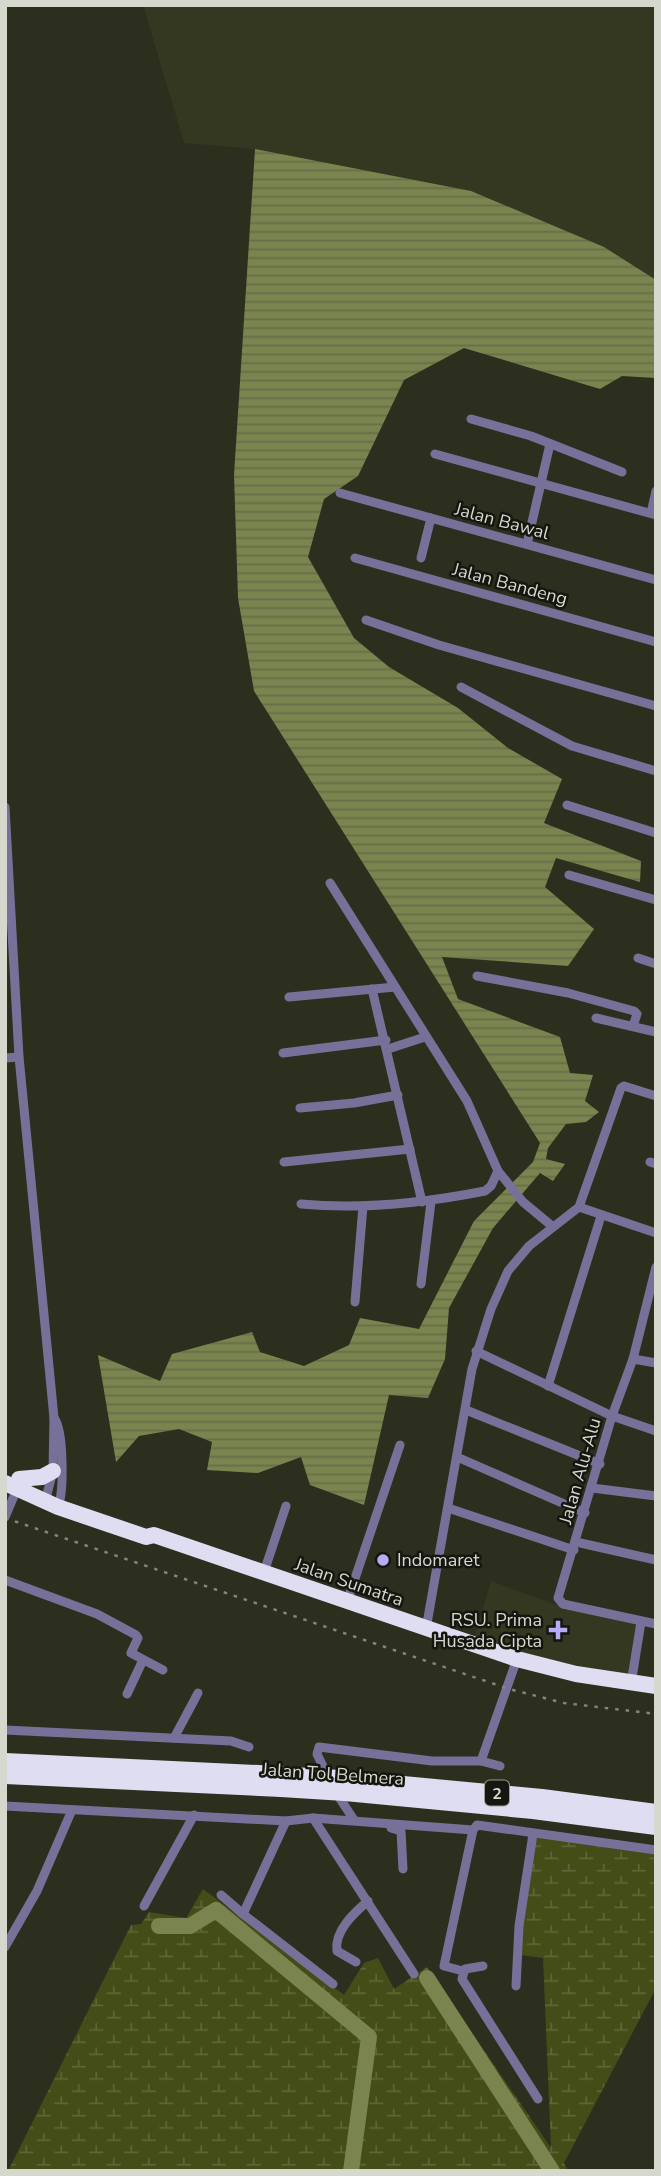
<svg xmlns="http://www.w3.org/2000/svg" width="661" height="2176" viewBox="0 0 661 2176" font-family="'Nunito Sans',sans-serif">
<style>
.built{fill:#343821}
.wetland{fill:url(#wetland-marsh)}
.water{fill:url(#water-rules)}
.lines{fill:none;stroke-linecap:round;stroke-linejoin:round}
.river{stroke:#7a844e;stroke-width:16}
.street{stroke:#77719a;stroke-width:9}
.highway{stroke:#dfddf1;stroke-width:16}
.rail{stroke:#838678;stroke-width:2.5;stroke-dasharray:3.5 7;stroke-linecap:butt}
.highway-bridge{stroke:#dfddf1;stroke-width:16}
.poi-dot{fill:#b7abf8;stroke:#15160f;stroke-width:2.5}
.labels{text-anchor:middle;stroke-width:5;stroke-linejoin:round;paint-order:stroke}
.shield{fill:#15160f;stroke:#9b9e94;stroke-width:2}
.shield-label{font-size:16px;font-weight:bold;fill:#d5d8cd}
.street-label{font-size:18px;fill:#d5d8cd;stroke:#15160f}
.poi-label{font-size:18px;fill:#d5d8cd;stroke:#15160f;text-anchor:start}
</style>
<defs>
<pattern id="wetland-marsh" width="20" height="14" patternUnits="userSpaceOnUse" patternTransform="scale(1.75)"><rect width="20" height="14" fill="#444c17"/><path d="M1 5h8M5 5V1M11 12h8M15 12V8" fill="none" stroke="#5e6538"/></pattern>
<pattern id="water-rules" width="6" height="5" patternUnits="userSpaceOnUse" patternTransform="scale(1.75)"><rect width="6" height="5" fill="#7a844e"/><path d="M0 2.5h6" fill="none" stroke="#666d48"/></pattern>
</defs>
<rect width="100%" height="100%" fill="#2c2f1e"/>
<g class="built">
<polygon points="143,5 656,5 656,319 255,149 184,143"/>
<polygon points="491,1581 554,1604 641,1622 631,1684 474,1639"/>
</g>
<polygon class="wetland" points="537,1836 656,1854 656,1988 564,2163 568,2171 8,2171 131,1925 141,1924 149,1912 186,1918 203,1889 344,1995 364,1963 378,1958 394,1989 427,1967 551,2148 543,1958 520,1955 520,1919"/>
<polygon class="water" points="255,149 471,191 604,247 656,280 656,378 622,376 600,389 464,348 404,380 358,476 324,499 308,557 354,638 389,667 458,708 508,748 562,779 544,823 641,861 640,882 556,858 545,887 594,929 568,966 442,957 458,999 560,1037 570,1073 593,1075 585,1101 599,1112 586,1122 566,1124 548,1148 546,1159 565,1164 553,1181 540,1173 493,1228 449,1308 445,1359 428,1398 389,1395 364,1505 310,1485 301,1457 258,1473 207,1470 212,1442 179,1429 139,1436 116,1462 98,1355 160,1381 172,1354 252,1332 260,1352 304,1366 349,1345 360,1318 419,1329 474,1221 533,1162 540,1143 254,691 238,598 234,475"/>
<g class="lines">
<g class="river">
<polyline points="159,1926 190,1926 216,1910 369,2037 351,2171"/>
<polyline points="427,1978 552,2171"/>
</g>
<g class="street">
<polyline points="471,419 531,436 622,472"/>
<polyline points="435,454 656,515"/>
<polyline points="340,493 656,580"/>
<polyline points="651,513 656,491"/>
<polyline points="527,544 550,444"/>
<polyline points="355,558 656,642"/>
<polyline points="421,558 431,518"/>
<polyline points="366,620 439,645 656,706"/>
<polyline points="461,687 572,746 656,771"/>
<polyline points="567,805 656,833"/>
<polyline points="5,807 19,1057 54,1418 53,1471 45,1502"/>
<polyline points="569,875 656,900"/>
<polyline points="330,883 467,1101 498,1171 523,1202 552,1226"/>
<polyline points="638,958 656,964"/>
<polyline points="477,976 568,993 634,1011 637,1014 633,1026"/>
<polyline points="372,989 422,1202"/>
<polyline points="289,997 395,987"/>
<polyline points="596,1018 656,1032"/>
<polyline points="388,1049 425,1037"/>
<polyline points="283,1053 386,1040"/>
<polyline points="5,1058 19,1057"/>
<polyline points="300,1108 354,1103 398,1095"/>
<polyline points="284,1162 410,1149"/>
<polyline points="650,1162 656,1164"/>
<path d="M301,1204C363,1210 424,1203 485,1191L491,1186L498,1171"/>
<polyline points="579,1207 621,1088 624,1086 656,1096"/>
<polyline points="656,1267 633,1359 612,1416 558,1598 563,1604 656,1624"/>
<polyline points="421,1284 431,1202"/>
<polyline points="355,1302 363,1206"/>
<polyline points="476,1351 612,1416 656,1431"/>
<polyline points="633,1359 656,1363"/>
<polyline points="548,1386 601,1216"/>
<polyline points="466,1410 600,1464"/>
<path d="M54,1418C64,1430 64,1492 58,1507"/>
<polyline points="457,1457 585,1513"/>
<polyline points="592,1488 656,1496"/>
<polyline points="448,1508 574,1550"/>
<polyline points="5,1517 17,1489"/>
<polyline points="576,1542 656,1560"/>
<polyline points="264,1572 286,1506"/>
<polyline points="5,1580 97,1614 136,1635 138,1638 131,1653 163,1670"/>
<polyline points="347,1602 400,1445"/>
<polyline points="426,1629 472,1369 491,1309 508,1271 529,1246 579,1207 656,1233"/>
<polyline points="631,1684 641,1622"/>
<polyline points="127,1694 143,1660"/>
<polyline points="5,1730 231,1741 249,1747"/>
<polyline points="174,1738 198,1693"/>
<polyline points="481,1761 517,1659"/>
<polyline points="329,1779 317,1754 319,1747 432,1761 481,1761 500,1766"/>
<polyline points="335,1791 354,1820"/>
<polyline points="5,1806 286,1821 313,1818 473,1830 477,1825 656,1850"/>
<polyline points="313,1818 414,1974"/>
<polyline points="286,1821 243,1914 333,1984"/>
<polyline points="391,1828 401,1831 403,1869"/>
<polyline points="221,1895 243,1914"/>
<polyline points="144,1906 194,1815"/>
<polyline points="5,1947 37,1891 72,1810"/>
<path d="M356,1962L337,1951C334,1931 354,1913 368,1901"/>
<polyline points="483,1966 465,1969 462,1979 538,2099"/>
<polyline points="463,1971 444,1966 473,1830"/>
<polyline points="516,1986 519,1926 533,1834"/>
</g>
<g class="highway">
<polyline points="19,1479 42,1477 53,1471"/>
<polyline points="5,1483 58,1507 146,1537 154,1535 517,1659 576,1674 656,1686"/>
<polyline points="5,1761 278,1774"/>
<polyline points="5,1776 281,1789"/>
<polyline points="339,1778 542,1797 656,1812"/>
<polyline points="345,1793 533,1811 656,1827"/>
</g>
<polyline class="rail" points="5,1518 509,1689 564,1703 656,1714"/>
<g class="highway-bridge">
<polyline points="278,1774 339,1778"/>
<polyline points="281,1789 345,1793"/>
</g>
</g>
<g class="poi-dot">
<circle cx="383" cy="1560" r="7"/>
<path d="M554.5 1619.5h7v7h7v7h-7v7h-7v-7h-7v-7h7z"/>
</g>
<g class="labels">
<rect class="shield" x="485" y="1780.5" width="24" height="25" rx="5"/>
<g class="shield-label">
<text x="497" y="1799">2</text>
</g>
<g class="street-label">
<text transform="translate(502 521) rotate(15)" y="6">Jalan Bawal</text>
<text transform="translate(510 584) rotate(15)" y="6">Jalan Bandeng</text>
<text transform="translate(580 1471) rotate(-74)" y="6">Jalan Alu-Alu</text>
<text transform="translate(349 1582) rotate(19)" y="6">Jalan Sumatra</text>
<text transform="translate(333 1774) rotate(4)" y="6">Jalan Tol Belmera</text>
</g>
<g class="poi-label">
<text x="397" y="1566">Indomaret</text>
<text x="542" y="1626" text-anchor="end">RSU. Prima<tspan x="542" dy="21">Husada Cipta</tspan></text>
</g>
</g>
<rect width="661" height="2176" fill="none" stroke="#d5d8cd" stroke-width="14"/>
</svg>
